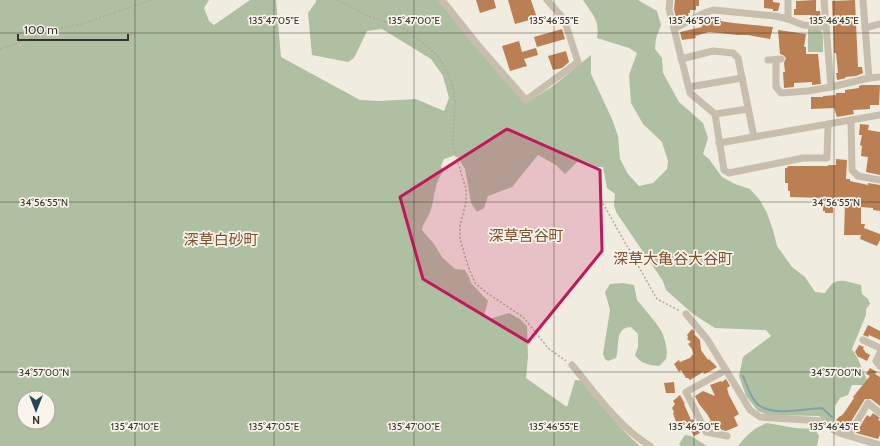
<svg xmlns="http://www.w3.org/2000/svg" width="880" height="446" viewBox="0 0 880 446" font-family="Cabin,'Noto Sans JP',sans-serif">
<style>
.green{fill:#afbfa1;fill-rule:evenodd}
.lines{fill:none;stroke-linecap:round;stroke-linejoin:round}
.stream{stroke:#81a2ab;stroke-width:2}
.building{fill:#bb7f54}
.path{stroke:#b4a997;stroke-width:1.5;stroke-dasharray:2 2;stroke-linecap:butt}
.minor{stroke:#c8bead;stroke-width:7}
.marked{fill:#c2185b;fill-opacity:0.2;stroke:#c2185b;stroke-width:3;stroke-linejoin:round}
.ticks{fill:none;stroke:#37312b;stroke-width:1;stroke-opacity:0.45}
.labels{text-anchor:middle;stroke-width:3.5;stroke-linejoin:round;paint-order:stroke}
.neighbourhood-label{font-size:15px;fill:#7f4e2b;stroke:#f9f5ec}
.ticks-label{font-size:10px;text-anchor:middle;fill:#37312b;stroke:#f9f5ec;stroke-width:3.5;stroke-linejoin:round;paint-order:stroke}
</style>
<rect width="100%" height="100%" fill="#f1ece0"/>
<g class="green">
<path d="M0,0H209L204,8L209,21L214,25L250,0H276L281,57L360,100L380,101L416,99L444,111L449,98L443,76L431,59L382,29L367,31L354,58L348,62L312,55L308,13L316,2V0H441L526,103L553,86L591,55V74L612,119L618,136L620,159L628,174L639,186L653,183L667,169L668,161L662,142L643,124L631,103L629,75L637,53L629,48L597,38C600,20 592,14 583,0H638L657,11L661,25L656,38L655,49L662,58L663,73L679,102L703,123L708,138L703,154L709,159L722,177L735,184L750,189L759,199L767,213L773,230L777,246L792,267L805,277L815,292L825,293C836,275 843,281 861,285L862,294L868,299L870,304L866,309V315L852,349L858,359L867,380L863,385H852L848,395L840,398L835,406V419L832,424L819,416L769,415L758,411L746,396L739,376L743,357L771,336L766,330L715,328L693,314L666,290L663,281L616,212L614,205L615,194L607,188L603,167H592L578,161L565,174L556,165L538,155L512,187L488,196L484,208L477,212L471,203L465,169L456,155L444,159L441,166L443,172C434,182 435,199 430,212C428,218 423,223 422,230L434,244L442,257L455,269L465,270L469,277L471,283L488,301L484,316L489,319L509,313L520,319L527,326L528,357L526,378L567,407L575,380L585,381C601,405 618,427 640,446H0ZM24,398H48V422H24Z"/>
<polygon points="808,28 820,29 823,34 823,52 808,52"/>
<path d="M623,283L634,285L637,300L656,323L662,332L665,341L667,352L666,359L659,366C649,365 641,364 635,355L638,347V334L631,327C614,327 620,347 616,358L608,361L605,359L603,354L610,310L605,292L610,284Z"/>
<path d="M767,423L795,428L815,429L819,436L817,446H738C747,435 753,428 767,423Z"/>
<polygon points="685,435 691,436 707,446 681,446 679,444"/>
</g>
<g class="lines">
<path class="stream" d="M743,376C747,385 751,400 760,406C775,416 805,409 822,408L832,417"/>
</g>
<g class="building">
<polygon points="476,0 494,0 496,8 480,13"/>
<polygon points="508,0 531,0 537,18 515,24"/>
<polygon points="675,0 699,0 699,6 696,6 696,10 690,10 690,13 688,13 689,16 676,18 674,9"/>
<polygon points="764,0 773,0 773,2 780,3 778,11 773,11 773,9 764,8"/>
<polygon points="816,0 816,11 820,11 821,20 816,20 816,18 810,18 810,15 794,15 794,9 796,9 796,1"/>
<polygon points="855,0 858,67 862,67 863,73 856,76 845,77 846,78 837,80 836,73 838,73 837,62 836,53 834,53 832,1"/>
<polygon points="709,17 721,18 720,21 733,23 773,27 770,39 748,35 738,35 709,32 695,36 696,38 682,40 680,32 702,27 701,22 709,21"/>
<polygon points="562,29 565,39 537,47 534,37"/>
<polygon points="778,30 806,34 804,47 806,47 806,54 818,54 821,84 812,85 812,82 794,83 794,87 784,88 783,72 785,72 784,63 786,58 783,55 780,54"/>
<polygon points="519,41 522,52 536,48 538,55 524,59 527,66 510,71 502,46"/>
<polygon points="566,51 569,62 562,68 553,70 548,56"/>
<polygon points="862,85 880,85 879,105 870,105 870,109 853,110 854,114 837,117 834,108 811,109 811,97 823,97 823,96 836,95 836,93 845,93 845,90 859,88 859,86"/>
<polygon points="860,124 869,125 868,130 880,132 880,175 866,172 868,157 861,156 862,146 860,145 862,135 859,135"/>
<polygon points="836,159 847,160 846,179 850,179 850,181 868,185 868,183 880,185 880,211 873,210 873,208 861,207 861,224 865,224 864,228 880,234 880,240 877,246 860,239 861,235 844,235 845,202 833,201 833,213 825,213 825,211 823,211 823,198 790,197 790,191 788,191 788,183 785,183 785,168 787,168 788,166 828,166 828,165 836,165"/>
<polygon points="868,325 880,331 880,340 869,335 868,337 863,335"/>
<polygon points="692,329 695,332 694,334 700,340 701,350 708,360 709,359 717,367 709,372 704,374 703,372 690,380 688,378 686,378 681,370 679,372 674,364 679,360 680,362 690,358 693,354 692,349 688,344 691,342 687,339 688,337 687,335"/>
<polygon points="859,345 864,347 863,349 865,351 865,352 870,355 867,361 857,356 857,355 855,352"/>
<polygon points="870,368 877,372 875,374 880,377 880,406 871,399 865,399 847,428 836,420 840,416 841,416 844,413 854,398 853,397 870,376 866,374"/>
<polygon points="726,379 730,386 727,388 729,395 739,414 734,417 738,426 726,431 719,429 717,424 712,427 709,421 711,421 707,414 699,404 695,396 703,391 715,396 710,385 721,381 722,382"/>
<polygon points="674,382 675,393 666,393 664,383"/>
<polygon points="680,395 685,404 684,404 691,420 693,419 700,433 694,436 689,428 687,429 686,427 684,427 682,422 679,424 678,421 676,422 673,413 674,412 672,408 675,404 673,401"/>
<polygon points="873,413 880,418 878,420 880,421 880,435 878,439 856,433 867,415 870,417"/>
</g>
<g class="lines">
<g class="path">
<polyline points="337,0 368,16 401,27 421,41 439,57 452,82 455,101 453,146 466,189 466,202 460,226 460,239 468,266 475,283 487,293 523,317 549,349 566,361"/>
<polyline points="0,49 62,28 82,24 151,0"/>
<polyline points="601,200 657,299 680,311"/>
</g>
<g class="minor">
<polyline points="442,0 477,44 526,100 578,62 564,19 547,0"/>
<polyline points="670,0 669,9 690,93 715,114 724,170 729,173 803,158 827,158 828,124"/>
<polyline points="824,0 831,87 869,78 863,0"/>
<polyline points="788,19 788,0"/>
<polyline points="865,28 880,24"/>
<polyline points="674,29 704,13 713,10 775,16 788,19 803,25 826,27"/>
<polyline points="681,59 713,51 733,53 738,58 754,137"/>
<polyline points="768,60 781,59"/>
<polyline points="776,60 776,87 781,93 808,91 831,87"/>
<polyline points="869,78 880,77"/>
<polyline points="689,87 742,78"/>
<polyline points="715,114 748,109"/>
<polyline points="851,120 852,170 858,176 880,180"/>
<polyline points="719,143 880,115"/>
<polyline points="686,314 707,339 726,370"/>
<polyline points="863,340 880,348"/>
<polyline points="880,353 876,361 880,366"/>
<path d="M572,365C597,395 618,426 650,446"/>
<polyline points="849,435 868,403 880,413"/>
<polyline points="727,436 706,432 686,392 726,370 750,410 760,417 822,421 832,429 842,434 880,445"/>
</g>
</g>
<path class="marked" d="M507,129L600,170L602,251L528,342L423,279L400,197Z"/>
<path class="ticks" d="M135,0V446M274,0V446M414,0V446M554,0V446M694,0V446M834,0V446M0,33H880M0,202H880M0,372H880"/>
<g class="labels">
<g class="neighbourhood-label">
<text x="526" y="241">深草宮谷町</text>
<text x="221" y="245">深草白砂町</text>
<text x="673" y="264">深草大亀谷大谷町</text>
</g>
</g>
<g class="ticks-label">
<text x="274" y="24">135°47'05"E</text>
<text x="414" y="24">135°47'00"E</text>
<text x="554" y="24">135°46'55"E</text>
<text x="694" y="24">135°46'50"E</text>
<text x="834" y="24">135°46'45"E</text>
<text x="836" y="206">34°56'55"N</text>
<text x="44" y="206">34°56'55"N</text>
<text x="836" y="376">34°57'00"N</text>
<text x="44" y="376">34°57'00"N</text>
<text x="135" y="430">135°47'10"E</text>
<text x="274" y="430">135°47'05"E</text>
<text x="414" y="430">135°47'00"E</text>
<text x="554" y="430">135°46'55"E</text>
<text x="694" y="430">135°46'50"E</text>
<text x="834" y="430">135°46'45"E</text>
</g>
<g transform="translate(36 410) rotate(180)"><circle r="19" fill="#f9f5ec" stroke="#aba79f"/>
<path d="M0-3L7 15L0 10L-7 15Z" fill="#244955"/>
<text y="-6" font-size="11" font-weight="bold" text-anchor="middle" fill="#37312b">N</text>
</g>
<path d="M18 34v6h110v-6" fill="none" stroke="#37312b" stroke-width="2"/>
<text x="24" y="34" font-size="12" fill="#37312b" stroke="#f9f5ec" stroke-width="3" paint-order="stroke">100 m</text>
</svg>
